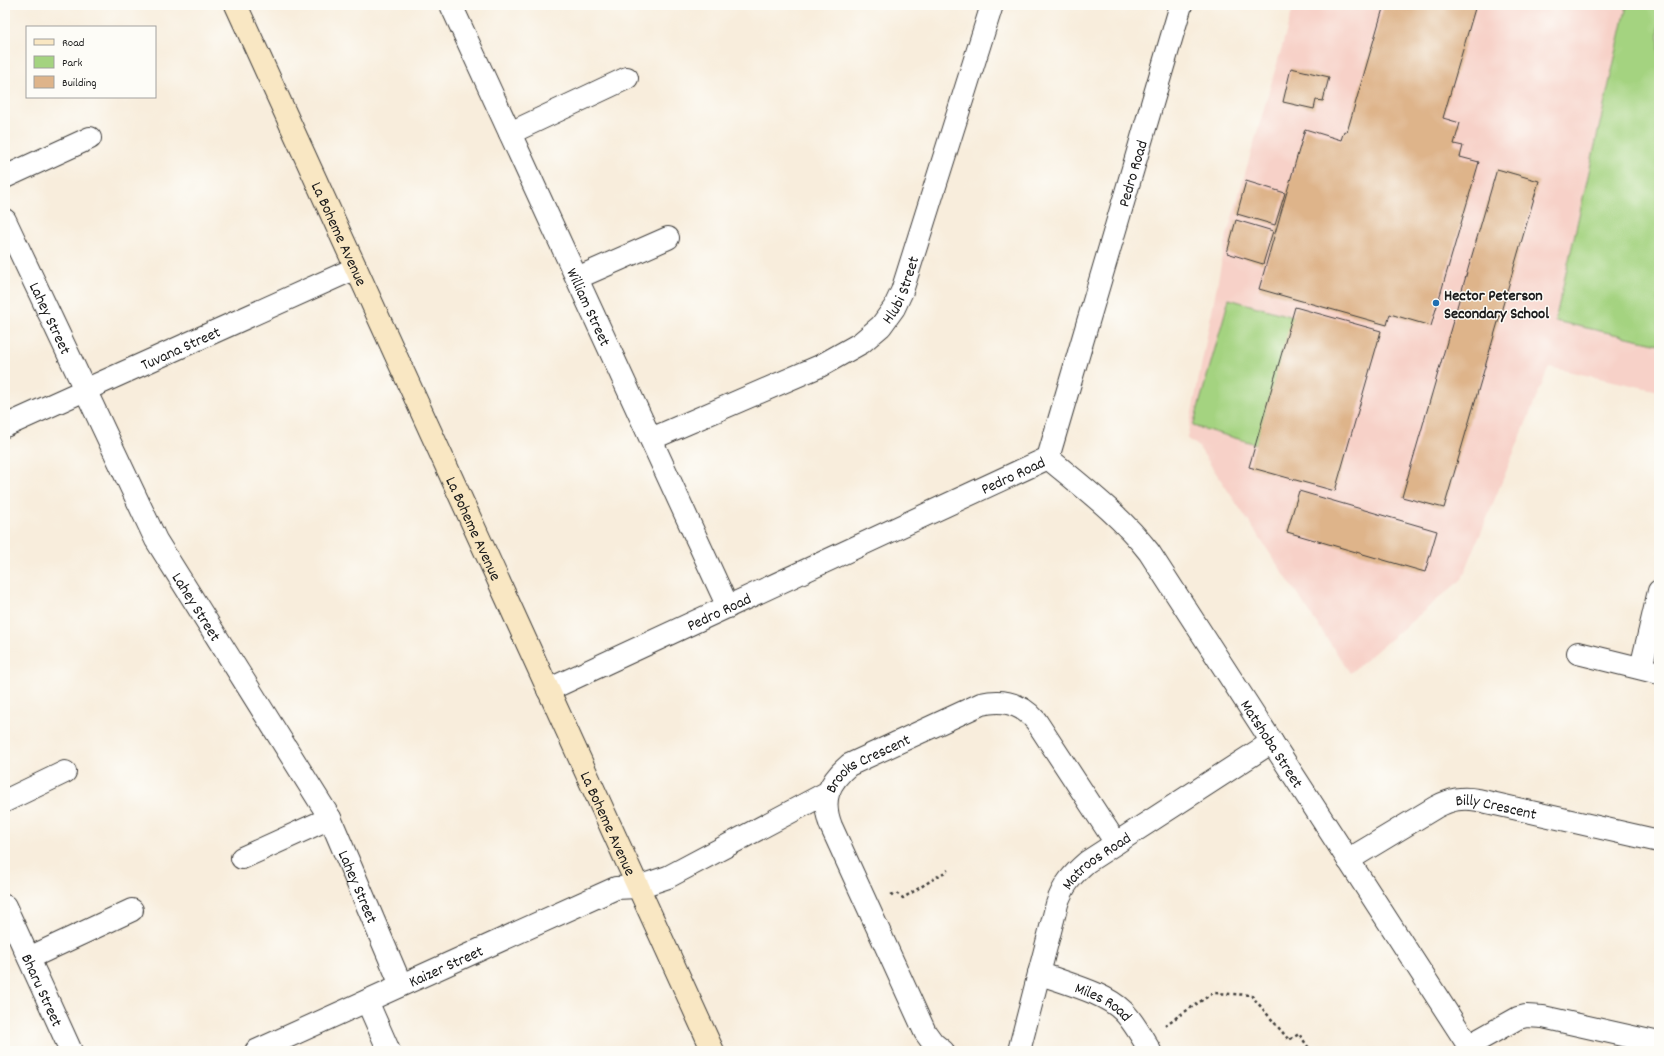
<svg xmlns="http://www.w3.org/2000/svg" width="1664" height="1056" viewBox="0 0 1664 1056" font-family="Dekko,sans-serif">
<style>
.built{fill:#f7d1c8}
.green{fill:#a4d380;stroke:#60784e}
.building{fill:#deb48a}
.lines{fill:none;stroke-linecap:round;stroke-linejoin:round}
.street-casing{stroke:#3d3b39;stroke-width:24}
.secondary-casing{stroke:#3d3b39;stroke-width:24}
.path{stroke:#3d3b39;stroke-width:2.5;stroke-dasharray:3 3;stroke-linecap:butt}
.street{stroke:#fff;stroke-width:22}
.secondary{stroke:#f9e7c3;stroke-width:22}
.poi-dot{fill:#1f6fb2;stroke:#fdfcf7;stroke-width:1.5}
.labels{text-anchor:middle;stroke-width:3;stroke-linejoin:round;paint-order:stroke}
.street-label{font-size:16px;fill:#1c1c1c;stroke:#fdfcf7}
.poi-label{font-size:16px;font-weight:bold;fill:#1c1c1c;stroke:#fdfcf7;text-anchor:start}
</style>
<rect width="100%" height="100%" fill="#fdfcf7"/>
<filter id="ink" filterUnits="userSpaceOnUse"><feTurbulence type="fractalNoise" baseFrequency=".025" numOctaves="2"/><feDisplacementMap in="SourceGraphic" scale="8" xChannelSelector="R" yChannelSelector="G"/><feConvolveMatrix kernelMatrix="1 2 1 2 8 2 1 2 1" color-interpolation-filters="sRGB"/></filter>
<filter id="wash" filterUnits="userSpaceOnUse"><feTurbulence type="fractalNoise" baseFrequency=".012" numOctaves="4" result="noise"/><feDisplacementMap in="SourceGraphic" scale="16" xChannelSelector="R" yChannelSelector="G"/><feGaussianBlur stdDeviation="0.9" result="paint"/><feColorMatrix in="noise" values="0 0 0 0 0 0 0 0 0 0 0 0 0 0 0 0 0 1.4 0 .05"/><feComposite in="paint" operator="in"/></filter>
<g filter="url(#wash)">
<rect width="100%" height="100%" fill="#f8eddc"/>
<polygon class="built" points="1294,5 1659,5 1659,391 1549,367 1462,579 1350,673 1198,446 1187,438 1226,239"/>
<g class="green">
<polygon points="1627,5 1659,5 1659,344 1555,321"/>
<polygon points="1229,299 1293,317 1256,444 1193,426"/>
</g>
<g id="blocks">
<g class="building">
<polygon points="1384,5 1476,5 1443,118 1460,123 1454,144 1463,146 1460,157 1479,162 1431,326 1390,314 1387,325 1259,289 1305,129 1341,140 1344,131 1347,132"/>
<polygon points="1291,68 1329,77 1323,101 1316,100 1314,109 1283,102"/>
<polygon points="1497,169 1539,181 1444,508 1402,497"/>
<polygon points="1246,181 1285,193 1275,225 1237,214"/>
<polygon points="1236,220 1273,231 1263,264 1227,253"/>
<polygon points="1295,307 1381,331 1335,491 1249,467"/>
<polygon points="1299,491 1437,531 1425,572 1287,532"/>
</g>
</g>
</g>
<g filter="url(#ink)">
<use href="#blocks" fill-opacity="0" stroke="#3d3b39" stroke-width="1"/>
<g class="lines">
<g class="street-casing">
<g id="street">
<path id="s1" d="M451,5L728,607"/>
<polyline points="510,133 627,78"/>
<polyline points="5,177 90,138"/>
<path id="s2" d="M5,220L156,540L330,818L401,985"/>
<polyline points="577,278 668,238"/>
<path id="s3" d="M5,426L356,268"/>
<path id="s4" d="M651,439L820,366L861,343L881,326L894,308L902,291L992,5"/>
<path id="s5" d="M1048,458C1084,488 1120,515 1149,552L1472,1051"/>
<polyline points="1578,653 1659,673"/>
<polyline points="1641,668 1659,591"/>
<path id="s6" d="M548,690L1048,458L1181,5"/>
<polyline points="5,801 65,772"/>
<polyline points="242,858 330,818"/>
<path id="s7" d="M1348,860L1436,807C1451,799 1462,797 1478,800L1659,841"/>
<path id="s8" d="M5,906L71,1051"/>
<polyline points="29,958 132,910"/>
<path id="s9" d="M1039,973C1064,983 1104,992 1123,1011C1134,1022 1142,1037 1150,1051"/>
<polyline points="367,1001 389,1051"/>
<polyline points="1468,1046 1518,1018 1526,1016 1543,1017 1659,1043"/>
<path id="s10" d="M256,1051L616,888L638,887L668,877L828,792"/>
<path id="s11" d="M943,1051L933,1043L925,1032L831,826C821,800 828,783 849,765L981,704C1003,699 1021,703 1036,721L1116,843"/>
<path id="s12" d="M1019,1051L1057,904C1063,885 1073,874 1087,862L1272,742"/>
</g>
</g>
<g class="secondary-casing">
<g id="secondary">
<path id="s13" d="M236,5L713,1051"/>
</g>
</g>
<g class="path">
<polyline points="891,895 896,893 903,898 948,870"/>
<polyline points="1165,1025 1213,993 1251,995 1289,1040 1299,1034 1311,1051"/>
</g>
<use href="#street" class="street"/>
<use href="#secondary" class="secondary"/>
</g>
</g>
<circle class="poi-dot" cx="1436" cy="303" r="4"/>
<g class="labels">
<g class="street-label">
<text dy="6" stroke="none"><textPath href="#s6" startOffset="848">Pedro Road</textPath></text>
<text dy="6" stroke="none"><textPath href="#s13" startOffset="251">La Boheme Avenue</textPath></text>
<text dy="6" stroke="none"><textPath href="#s4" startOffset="299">Hlubi Street</textPath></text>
<text dy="6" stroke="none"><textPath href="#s1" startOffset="332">William Street</textPath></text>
<text dy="6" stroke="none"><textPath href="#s2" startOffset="108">Lahey Street</textPath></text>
<text dy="6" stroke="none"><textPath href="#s3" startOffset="192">Tuvana Street</textPath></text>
<text dy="6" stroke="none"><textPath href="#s6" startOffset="512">Pedro Road</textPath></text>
<text dy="6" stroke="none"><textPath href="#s13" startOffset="575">La Boheme Avenue</textPath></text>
<text dy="6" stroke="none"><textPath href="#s2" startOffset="432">Lahey Street</textPath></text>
<text dy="6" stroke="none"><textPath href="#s6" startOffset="188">Pedro Road</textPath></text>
<text dy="6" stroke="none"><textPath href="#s5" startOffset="366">Matshoba Street</textPath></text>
<text dy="6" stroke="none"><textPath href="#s11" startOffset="338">Brooks Crescent</textPath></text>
<text dy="6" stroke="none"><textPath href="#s7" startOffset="165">Billy Crescent</textPath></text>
<text dy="6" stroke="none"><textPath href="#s13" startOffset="899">La Boheme Avenue</textPath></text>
<text dy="6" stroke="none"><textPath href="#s12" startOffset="212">Matroos Road</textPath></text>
<text dy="6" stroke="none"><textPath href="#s2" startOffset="756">Lahey Street</textPath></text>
<text dy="6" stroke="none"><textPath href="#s10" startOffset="208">Kaizer Street</textPath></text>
<text dy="6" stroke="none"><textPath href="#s8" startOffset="92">Bharu Street</textPath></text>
<text dy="6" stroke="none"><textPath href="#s9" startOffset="71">Miles Road</textPath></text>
</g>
<g class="poi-label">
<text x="1444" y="300">Hector Peterson<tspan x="1444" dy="18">Secondary School</tspan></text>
</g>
</g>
<rect width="1664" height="1056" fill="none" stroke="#fdfcf7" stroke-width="20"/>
<rect x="26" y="26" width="130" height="72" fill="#fdfcf7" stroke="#a3a29f"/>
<rect x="34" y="39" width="20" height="6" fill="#f9e7c3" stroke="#a3a29f"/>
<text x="62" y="46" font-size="12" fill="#1c1c1c">Road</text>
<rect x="34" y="56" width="20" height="12" fill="#a4d380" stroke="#a3a29f"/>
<text x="62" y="66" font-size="12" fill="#1c1c1c">Park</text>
<rect x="34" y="76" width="20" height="12" fill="#deb48a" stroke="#a3a29f"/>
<text x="62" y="86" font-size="12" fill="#1c1c1c">Building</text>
</svg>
